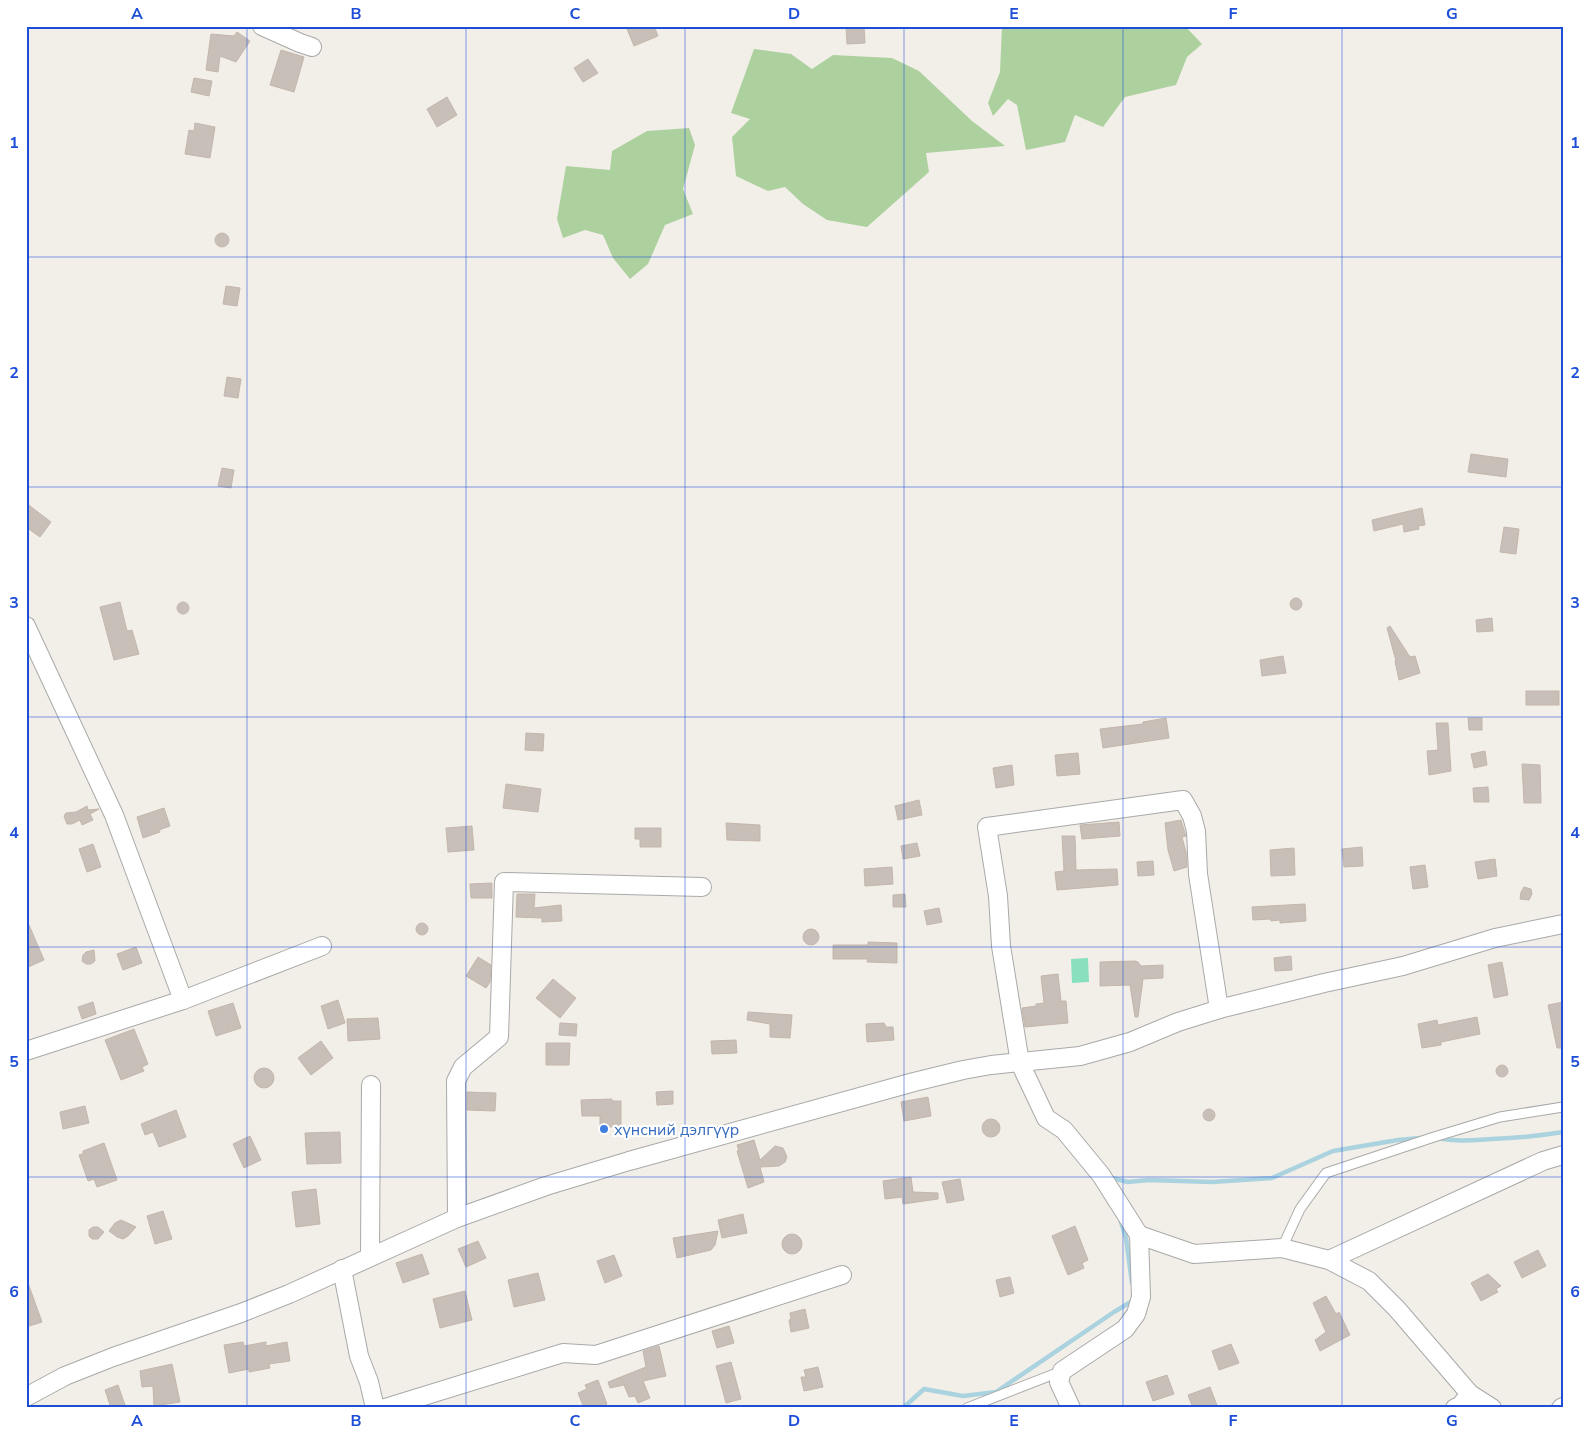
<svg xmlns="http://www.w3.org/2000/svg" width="1589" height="1434" viewBox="0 0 1589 1434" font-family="'Nunito Sans',sans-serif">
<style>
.forest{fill:#add19e}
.pitch{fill:#88e0be}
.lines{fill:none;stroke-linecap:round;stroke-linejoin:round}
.stream{stroke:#aad3df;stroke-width:4.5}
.building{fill:#c7bfb8;stroke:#c4b6ab}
.lane-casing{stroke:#a9a9a9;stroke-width:11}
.street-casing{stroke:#a9a9a9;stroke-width:20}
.lane{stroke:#fff;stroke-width:9}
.street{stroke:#fff;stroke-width:18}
.grid{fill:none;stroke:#1d4ed8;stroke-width:1;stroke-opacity:0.55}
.shop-dot{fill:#3f7fe0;stroke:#fff;stroke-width:2}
.labels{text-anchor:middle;stroke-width:4.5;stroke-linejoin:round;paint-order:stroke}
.shop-label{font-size:16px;fill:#366cbe;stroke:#fff;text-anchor:start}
.neatline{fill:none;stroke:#1d4ed8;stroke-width:2}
.grid-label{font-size:16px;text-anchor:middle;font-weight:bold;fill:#1d4ed8}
</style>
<rect width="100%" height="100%" fill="#f2efe9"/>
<g class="forest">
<polygon points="1002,26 1185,26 1202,44 1187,57 1176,85 1125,97 1103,127 1075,115 1065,142 1026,150 1017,105 1008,99 993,116 988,103 1000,72"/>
<polygon points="754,49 791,54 812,69 833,55 892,58 919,71 972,121 1005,146 926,153 929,172 867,227 827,220 803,204 785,187 768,191 736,176 732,137 750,119 731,113"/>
<polygon points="689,128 695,145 683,189 693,214 665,225 648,264 630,279 613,258 603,235 585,230 563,238 557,219 566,166 610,170 612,151 647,131"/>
</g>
<polygon class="pitch" points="1088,958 1089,982 1072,983 1071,959"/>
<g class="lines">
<g class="stream">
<path d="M1437,1138C1456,1142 1474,1140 1492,1139C1516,1138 1539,1136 1563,1132"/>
<polyline points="1108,1177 1128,1182 1149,1180 1212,1182 1272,1178 1333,1151 1398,1140 1420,1138"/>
<polyline points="1121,1222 1126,1238 1132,1283"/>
<polyline points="903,1408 924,1389 963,1396 996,1392 1114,1312 1134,1300"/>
</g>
</g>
<g class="building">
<polygon points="634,26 654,26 658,36 634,46 627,29"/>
<polygon points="864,26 865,43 847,44 846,27"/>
<polygon points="237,32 250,41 236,62 220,56 218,72 206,70 211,34 234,36"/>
<polygon points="281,50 304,57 294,92 270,85"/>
<polygon points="588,59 598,73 583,82 574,68"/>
<polygon points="194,78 212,81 209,96 191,92"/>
<polygon points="447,97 457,115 437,127 427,109"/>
<polygon points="195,123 215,127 210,158 185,154 189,130 194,131"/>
<circle cx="222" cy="240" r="7"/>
<polygon points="226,286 240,288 237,306 223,304"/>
<polygon points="227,377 241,379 238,398 224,396"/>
<polygon points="1471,454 1508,459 1506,477 1468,472"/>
<polygon points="222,468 234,470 231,488 218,486"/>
<polygon points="26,503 51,522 40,537 26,527"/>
<polygon points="1422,508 1425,525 1418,526 1419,529 1404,532 1403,524 1374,531 1372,520"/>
<polygon points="1504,527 1519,529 1516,554 1500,552"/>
<circle cx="1296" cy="604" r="6"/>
<circle cx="183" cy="608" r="6"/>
<polygon points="120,602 127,631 132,630 139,654 114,660 100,607"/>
<polygon points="1492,618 1493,631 1477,632 1476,620"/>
<polygon points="1390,626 1410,657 1415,656 1420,673 1399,680 1395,661 1396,661 1387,628"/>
<polygon points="1283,656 1286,673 1262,676 1260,660"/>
<rect x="1526" y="691" width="33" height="14"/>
<polygon points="1166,718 1169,738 1103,748 1100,729 1143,724 1143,722"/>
<polygon points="1468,718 1482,718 1482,730 1469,730"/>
<polygon points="1436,723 1448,723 1451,771 1429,775 1427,751 1438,750"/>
<polygon points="526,733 544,734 543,751 525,750"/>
<polygon points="1485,751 1487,765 1474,768 1471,754"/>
<polygon points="1078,753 1080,774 1057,776 1055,755"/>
<polygon points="1522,764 1540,765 1541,803 1524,803"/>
<polygon points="1012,765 1014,785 996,788 993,768"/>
<polygon points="506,784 541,789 538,812 503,808"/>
<polygon points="1488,787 1489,802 1474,802 1473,788"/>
<polygon points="919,800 922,815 898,820 895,806"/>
<polygon points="87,806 88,810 99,809 90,814 93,820 82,825 80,820 72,824 67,824 64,816 66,813 76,812"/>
<polygon points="164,808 170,826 159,830 160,832 143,838 137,817"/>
<polygon points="1181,820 1185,833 1186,836 1182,837 1186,852 1187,867 1174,871 1168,850 1165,823"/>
<polygon points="1119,822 1120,836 1082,839 1080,825"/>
<polygon points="726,823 760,825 760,841 727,840"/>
<polygon points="472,826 474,850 448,852 446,828"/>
<polygon points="635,828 661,828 661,847 640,847 640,839 635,839"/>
<polygon points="1062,836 1075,836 1076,870 1117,869 1118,885 1057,890 1055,872 1064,871"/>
<polygon points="917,843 920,856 903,859 901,846"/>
<polygon points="93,844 101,867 87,872 79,849"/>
<polygon points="1362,847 1363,866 1344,867 1342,849"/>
<polygon points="1294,848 1295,875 1271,876 1270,850"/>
<polygon points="1495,859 1497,876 1478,879 1475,862"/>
<polygon points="1153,861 1154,875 1138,876 1137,862"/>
<polygon points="1425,865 1428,887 1413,889 1410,867"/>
<polygon points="892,867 893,884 865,886 864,869"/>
<polygon points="492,883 492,898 471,898 470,884"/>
<polygon points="1524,887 1531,889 1532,894 1529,900 1520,899 1521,892"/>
<polygon points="517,894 535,894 534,908 561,905 562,921 542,922 542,918 516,917"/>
<polygon points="905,894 906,907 893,907 893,895"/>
<polygon points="1305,904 1306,921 1280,923 1280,920 1271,921 1271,919 1253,920 1252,907"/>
<polygon points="939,908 942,922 927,925 924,911"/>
<polygon points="26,918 44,960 26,968"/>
<circle cx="422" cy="929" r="6"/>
<circle cx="811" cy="937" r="8"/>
<polygon points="868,942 897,943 897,963 867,962 868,959 833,959 833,945 868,945"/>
<polygon points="136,947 142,963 123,970 117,954"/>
<polygon points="94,950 95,961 91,964 86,964 82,961 83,955 86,952"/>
<polygon points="1291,956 1292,970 1275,971 1274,958"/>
<polygon points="478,957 491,965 490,982 486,988 466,976"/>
<polygon points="1135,961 1138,962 1141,966 1163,965 1163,978 1143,979 1138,1017 1135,1017 1130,985 1100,986 1100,962"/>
<polygon points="1502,962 1508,995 1494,998 1488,965"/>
<polygon points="1058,974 1061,1001 1066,1001 1068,1023 1025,1027 1022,1008 1036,1006 1036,1004 1044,1003 1041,976"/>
<polygon points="553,979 576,998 560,1018 536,998"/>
<polygon points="338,1000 345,1023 328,1029 321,1006"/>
<polygon points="93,1002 96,1014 82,1019 78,1007"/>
<polygon points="1563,1002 1563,1048 1557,1048 1548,1005"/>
<polygon points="233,1003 241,1028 216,1036 208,1011"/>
<polygon points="748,1012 792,1015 790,1038 770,1037 770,1024 747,1020"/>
<polygon points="1477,1017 1480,1034 1441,1042 1441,1045 1422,1048 1418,1024 1437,1020 1438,1025"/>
<polygon points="378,1018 380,1039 348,1041 347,1019"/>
<polygon points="560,1023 577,1024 576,1036 559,1035"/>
<polygon points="884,1023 886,1027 893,1027 894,1040 867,1042 866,1024"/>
<polygon points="134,1029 148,1064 142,1067 144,1071 121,1080 105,1040"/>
<polygon points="736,1040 737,1053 712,1054 711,1041"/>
<polygon points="321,1041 333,1058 311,1075 298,1058"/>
<polygon points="546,1043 570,1043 569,1065 546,1065"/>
<circle cx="1502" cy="1071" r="6"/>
<circle cx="264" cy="1078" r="10"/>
<polygon points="673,1091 673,1104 657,1105 656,1092"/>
<polygon points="467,1092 496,1093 495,1111 467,1110"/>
<polygon points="928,1097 931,1116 904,1121 901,1102"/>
<polygon points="612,1099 612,1101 621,1101 621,1127 600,1127 600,1116 582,1116 581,1100"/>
<polygon points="85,1106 89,1123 63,1129 60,1112"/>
<circle cx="1209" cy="1115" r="6"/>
<polygon points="176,1110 186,1137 159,1147 153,1132 145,1135 141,1124"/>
<circle cx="991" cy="1128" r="9"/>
<polygon points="340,1132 341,1163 307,1164 305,1133"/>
<polygon points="250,1136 261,1160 244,1168 233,1144"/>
<polygon points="754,1140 760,1160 775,1146 783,1148 787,1157 785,1162 779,1166 760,1167 764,1182 748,1188 737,1151 739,1151 737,1145"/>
<polygon points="104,1143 117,1180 97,1187 94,1179 88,1181 79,1155 83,1154 83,1151"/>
<polygon points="911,1177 913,1192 938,1193 938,1199 903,1204 902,1197 885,1199 883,1181"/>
<polygon points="960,1179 964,1200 947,1203 942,1182"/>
<polygon points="316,1189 320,1224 296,1227 292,1192"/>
<polygon points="163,1211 172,1239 155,1244 147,1216"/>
<polygon points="743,1214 747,1233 722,1238 718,1220"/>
<polygon points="121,1220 136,1227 128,1236 123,1239 117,1237 109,1231 115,1223"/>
<polygon points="1075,1226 1088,1260 1082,1263 1084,1268 1068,1275 1052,1236"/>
<polygon points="93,1227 98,1227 104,1232 98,1239 92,1239 89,1236 89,1230"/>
<polygon points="718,1231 715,1245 711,1250 677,1258 673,1238"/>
<circle cx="792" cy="1244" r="10"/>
<polygon points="478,1241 486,1258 466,1267 458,1249"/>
<polygon points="1538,1250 1546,1266 1522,1278 1514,1262"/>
<polygon points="422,1254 429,1274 403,1283 396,1263"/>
<polygon points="614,1255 622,1276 605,1283 597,1261"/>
<polygon points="538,1273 545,1300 514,1307 508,1280"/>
<polygon points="1488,1274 1501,1286 1496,1289 1498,1292 1481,1301 1471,1283"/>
<polygon points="1010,1277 1014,1293 1000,1297 996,1280"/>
<polygon points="26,1283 28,1283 42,1322 26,1327"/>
<polygon points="465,1291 472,1320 440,1328 433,1299"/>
<polygon points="1326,1296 1336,1314 1339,1312 1350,1335 1320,1351 1315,1340 1326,1332 1313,1303"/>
<polygon points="805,1309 809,1328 791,1332 789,1320 791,1319 790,1313"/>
<polygon points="729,1326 734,1343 717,1348 712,1331"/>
<polygon points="243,1342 244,1346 266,1342 266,1346 287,1342 290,1361 269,1364 270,1368 249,1372 249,1369 229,1373 224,1345"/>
<polygon points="1231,1344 1239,1363 1219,1370 1212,1351"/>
<polygon points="659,1346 666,1376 643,1381 650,1398 638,1403 635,1396 629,1397 624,1385 610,1388 608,1382 646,1367 643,1351"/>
<polygon points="731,1362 741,1399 726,1403 716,1366"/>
<polygon points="172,1364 180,1402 154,1406 153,1386 142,1387 140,1371"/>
<polygon points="818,1367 823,1387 804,1391 801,1377 806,1377 804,1370"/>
<polygon points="1167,1375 1174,1394 1153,1401 1146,1382"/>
<polygon points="598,1380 607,1404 598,1408 584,1408 578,1393 587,1389 585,1385"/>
<polygon points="118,1385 126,1408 111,1408 105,1390"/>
<polygon points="1210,1387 1218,1408 1193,1408 1188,1395"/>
</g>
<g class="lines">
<g class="lane-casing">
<g id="lane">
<polyline points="1282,1248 1300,1209 1326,1173 1434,1137 1500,1117 1563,1107"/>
<polyline points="967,1408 1062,1371"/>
</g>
</g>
<g class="street-casing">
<g id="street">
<polyline points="262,26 300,43 312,47"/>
<polyline points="26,626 114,815 183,1000"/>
<polyline points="26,1051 183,1000 322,946"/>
<polyline points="457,1218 456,1081 463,1067 499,1037 504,882 702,887"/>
<polyline points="1139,1235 1194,1254 1282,1248 1329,1260 1369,1281 1397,1309 1470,1394 1492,1408"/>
<polyline points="370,1257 371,1085"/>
<polyline points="1329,1260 1543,1161 1563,1155"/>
<polyline points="342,1269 359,1356 369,1382 375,1408"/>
<polyline points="26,1397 65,1376 113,1357 241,1313 289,1294 457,1218 546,1186 629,1161 914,1082 963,1070 991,1065 1080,1056 1130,1042 1178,1022 1223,1008 1324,983 1403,966 1495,938 1563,924"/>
<polyline points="385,1408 563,1353 596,1355 842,1275"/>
<polyline points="1071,1408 1059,1382 1062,1371 1125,1329 1136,1314 1141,1297 1139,1235 1101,1175 1064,1130 1046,1118 1020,1063 1001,946 998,896 987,827 1183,800 1192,816 1196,831 1198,874 1219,1009"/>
<polyline points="1455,1408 1460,1406 1470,1394"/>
<polyline points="1561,1408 1563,1407"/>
</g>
</g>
<use href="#lane" class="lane"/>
<use href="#street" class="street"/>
</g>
<path class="grid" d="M247,26V1408M466,26V1408M685,26V1408M904,26V1408M1123,26V1408M1342,26V1408M26,257H1563M26,487H1563M26,717H1563M26,947H1563M26,1177H1563"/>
<circle class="shop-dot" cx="604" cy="1129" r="5"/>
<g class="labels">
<g class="shop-label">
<text x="614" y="1135">хүнсний дэлгүүр</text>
</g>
</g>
<rect width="1589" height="1434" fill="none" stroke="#ffffff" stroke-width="55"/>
<rect x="28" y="28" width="1534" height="1378" class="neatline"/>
<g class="grid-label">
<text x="137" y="19">A</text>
<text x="356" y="19">B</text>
<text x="575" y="19">C</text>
<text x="794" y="19">D</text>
<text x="1014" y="19">E</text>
<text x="1233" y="19">F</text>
<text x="1452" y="19">G</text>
<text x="14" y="148">1</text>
<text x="1575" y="148">1</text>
<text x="14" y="378">2</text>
<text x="1575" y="378">2</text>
<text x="14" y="608">3</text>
<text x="1575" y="608">3</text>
<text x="14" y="838">4</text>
<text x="1575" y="838">4</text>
<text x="14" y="1067">5</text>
<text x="1575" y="1067">5</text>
<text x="14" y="1297">6</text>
<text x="1575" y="1297">6</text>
<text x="137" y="1426">A</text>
<text x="356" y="1426">B</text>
<text x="575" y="1426">C</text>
<text x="794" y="1426">D</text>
<text x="1014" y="1426">E</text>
<text x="1233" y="1426">F</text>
<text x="1452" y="1426">G</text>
</g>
</svg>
